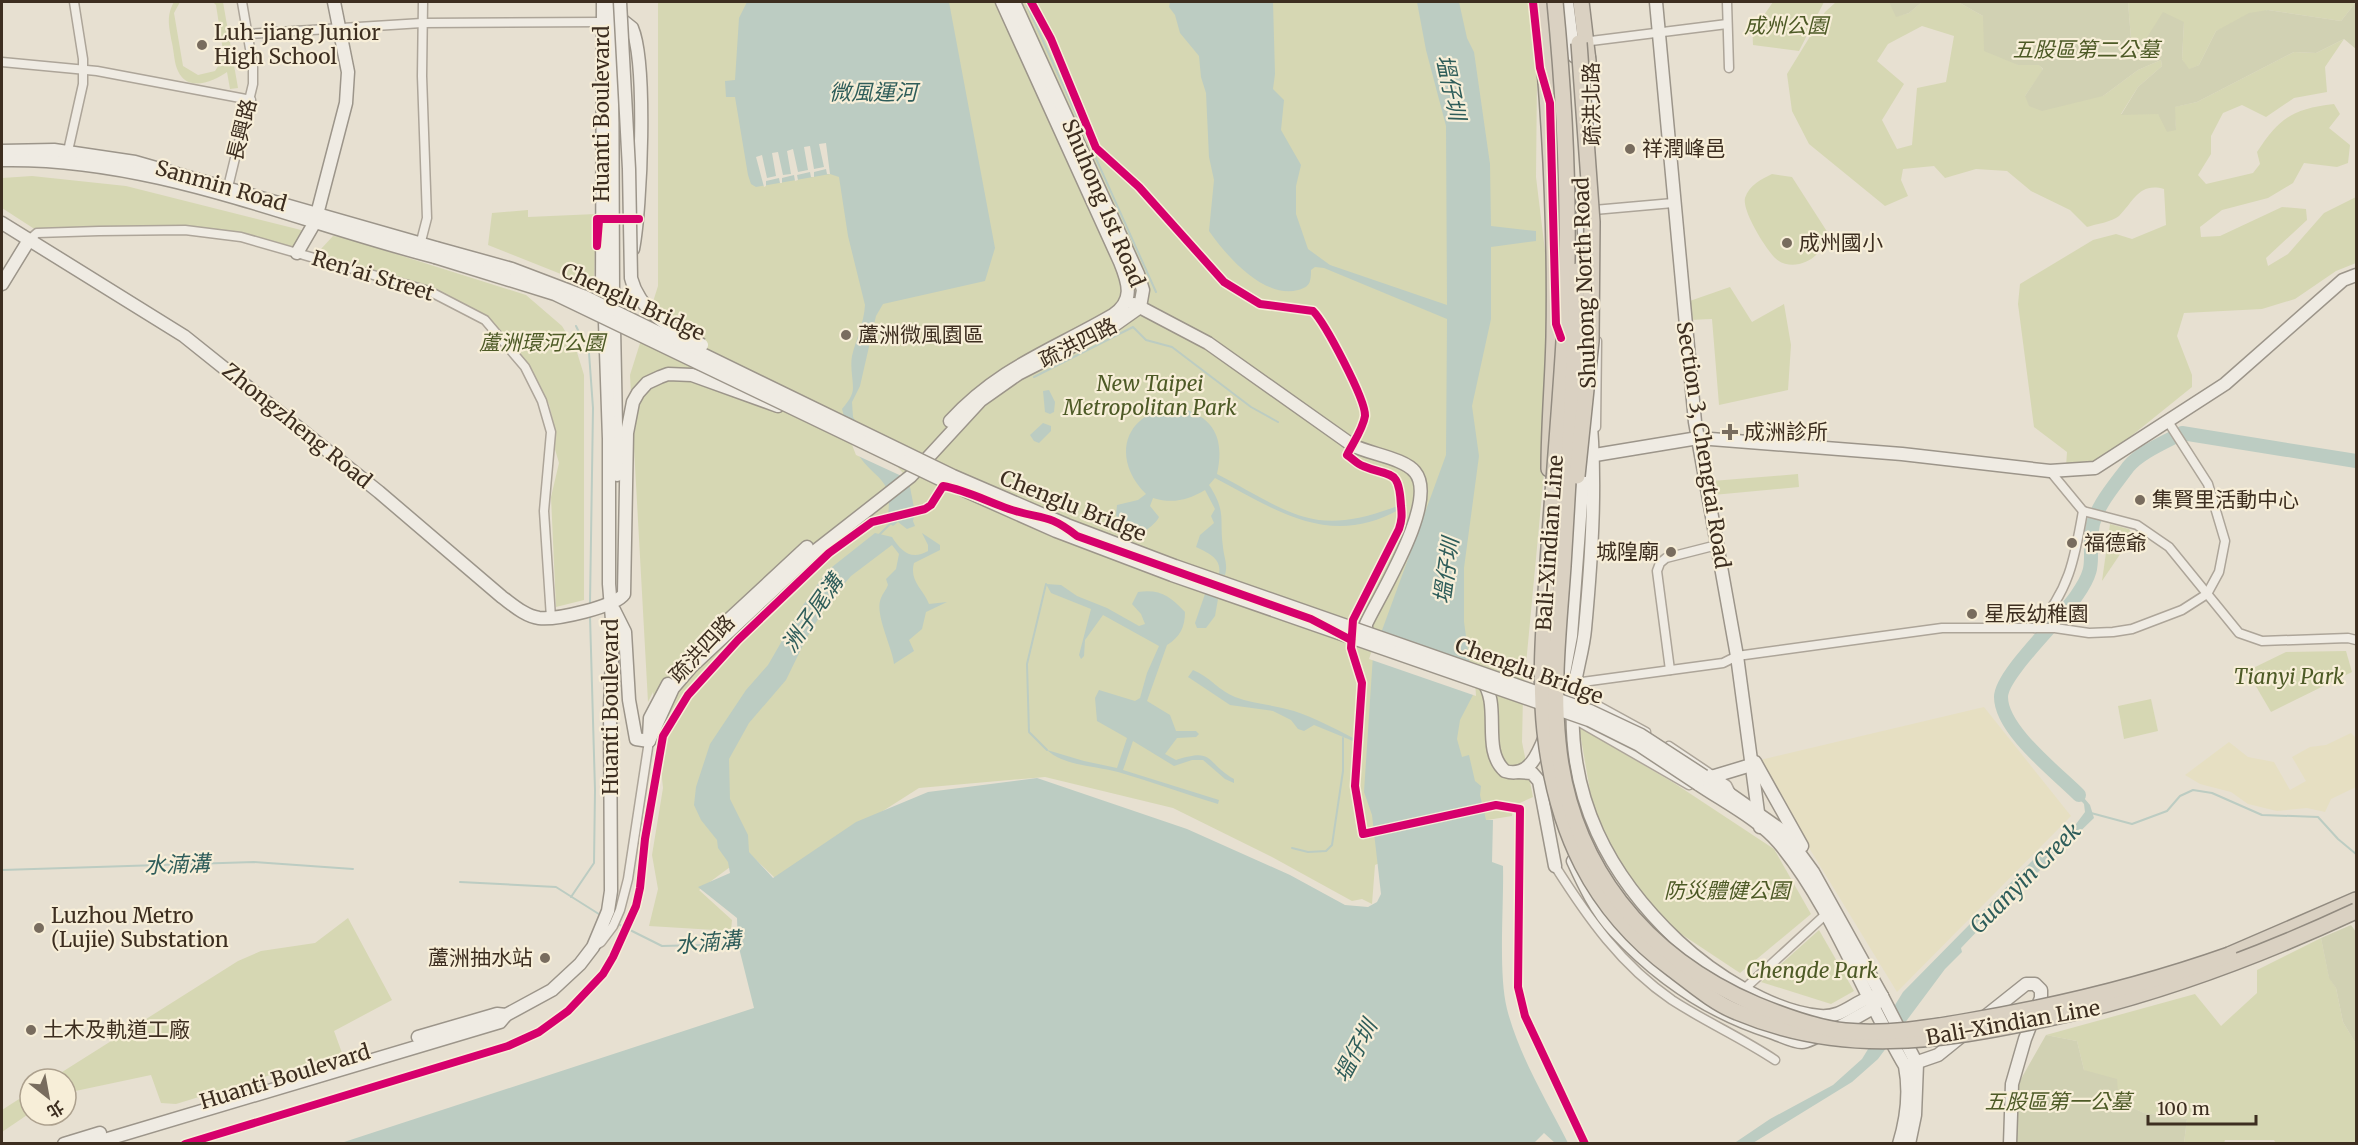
<svg xmlns="http://www.w3.org/2000/svg" width="2358" height="1145" viewBox="0 0 2358 1145" font-family="Merriweather,'Noto Sans TC',serif">
<style>
.farmland{fill:#e6dfc2}
.green{fill:#d6d7b3;fill-rule:evenodd}
.cemetery{fill:#d1d1b3}
.water{fill:#bcccc2}
.pier{fill:#e7e0d1}
.lines{fill:none;stroke-linecap:round;stroke-linejoin:round}
.stream{stroke:#bcccc2;stroke-width:2}
.river{stroke:#bcccc2;stroke-width:14}
.street-casing{stroke:#ada599;stroke-width:11}
.secondary-casing{stroke:#9c958a;stroke-width:15}
.highway-casing{stroke:#928b80;stroke-width:18}
.street{stroke:#efebe3;stroke-width:8}
.secondary{stroke:#efebe3;stroke-width:12}
.highway{stroke:#dad1c2;stroke-width:15}
.secondary-bridge-casing{stroke:#9c958a;stroke-width:15;stroke-linecap:butt}
.highway-bridge-casing{stroke:#928b80;stroke-width:18;stroke-linecap:butt}
.secondary-bridge{stroke:#efebe3;stroke-width:12}
.highway-bridge{stroke:#dad1c2;stroke-width:15}
.cycleway-casing{stroke:#f7eed8;stroke-width:11}
.cycleway{stroke:#d6006c;stroke-width:8}
.poi-dot{fill:#786c5e;stroke:#f7eed8;stroke-width:2}
.labels{text-anchor:middle;stroke-width:4.5;stroke-linejoin:round;paint-order:stroke}
.park-label{font-size:21px;font-style:italic;fill:#4d5a26;stroke:#f7eed8}
.poi-label{font-size:21px;fill:#3d2e20;stroke:#f7eed8;text-anchor:start}
.street-label{font-size:21px;fill:#3d2e20;stroke:#f7eed8}
.water-label{font-size:22px;font-style:italic;fill:#2f5d5a;stroke:#f7eed8}
</style>
<rect width="100%" height="100%" fill="#e7e0d1"/>
<g class="farmland">
<polygon points="1984,707 2071,816 1897,992 1756,761"/>
<polygon points="2351,733 2356,738 2356,787 2331,799 2325,812 2307,808 2277,811 2248,804 2231,792 2200,784 2185,775 2229,742 2248,757 2274,762 2290,790 2306,781 2292,757 2310,747 2326,745"/>
</g>
<g class="green">
<path d="M174,2H180L174,13L183,66L198,75L215,71L224,57L216,5L213,2H223L238,88L230,89L227,72C214,81 188,93 178,71C174,63 174,51 172,43C169,26 166,16 174,2Z"/>
<polygon points="658,2 1528,2 1537,78 1536,177 1546,259 1546,452 1523,696 1522,742 1533,797 1513,806 1512,816 1475,822 1375,865 1372,904 1362,899 1352,901 1272,857 1173,808 1045,777 919,788 776,879 749,853 699,890 732,920 731,931 649,926 658,889 652,855 663,788 653,692 648,702 630,375 658,286"/>
<polygon points="1773,2 1824,2 1799,51 1753,45 1752,22 1764,15"/>
<path d="M1836,2H1889L1897,16L1909,13L1922,2H1958L1983,16L2018,65L2039,64L2043,70L2025,96H2103L2138,70L2161,60L2162,66L2138,87L2121,114H2158L2176,129L2174,107L2197,102L2294,52L2316,53L2344,39L2325,67L2327,92L2294,98L2266,117L2242,105L2223,113L2211,136V154L2198,175L2206,184L2253,173L2260,164L2257,152C2280,117 2293,109 2334,104L2340,114L2329,128L2350,145L2348,163L2337,167L2304,163L2293,183L2268,198L2222,210L2200,227L2201,237L2220,236L2282,207L2306,209L2307,220L2266,258L2268,266L2288,254L2324,213L2356,197V263L2336,271L2295,299L2262,309L2184,313L2177,336L2192,375V387L2099,462L2066,467L2067,452L2034,427L2018,304L2020,284L2093,240L2116,234L2132,239L2166,225L2164,189C2139,182 2134,201 2119,216C2112,222 2096,224 2087,227L2070,210L2031,191L2007,171L1976,169L1945,178L1934,166L1903,169L1901,180L1908,196L1885,206L1809,144L1792,111L1787,74L1825,12ZM1922,26L1954,36L1946,82L1917,88L1912,145L1897,149L1882,120L1904,84L1877,61L1888,44Z"/>
<polygon points="2128,2 2356,2 2341,21 2268,10 2216,31 2199,65 2188,70 2182,59 2184,22 2144,42 2131,39"/>
<path d="M1772,174L1792,177L1835,244L1828,249L1824,243C1818,261 1791,273 1775,258C1765,248 1742,211 1745,198C1749,185 1762,179 1772,174Z"/>
<polygon points="32,176 126,186 309,232 297,253 187,227 36,230 2,208 2,178"/>
<polygon points="528,210 528,217 596,214 594,283 591,286 488,245 492,213"/>
<polygon points="333,236 342,237 526,295 562,326 576,349 584,375 584,600 556,607 551,497 559,463 554,446 554,425 549,404 528,367 500,331 467,305 431,288 323,256 321,249"/>
<polygon points="1730,287 1752,322 1784,304 1791,345 1788,390 1719,405 1712,319 1689,320 1684,303"/>
<polygon points="1798,474 1799,487 1713,495 1712,481"/>
<polygon points="2110,524 2129,529 2133,535 2102,581"/>
<polygon points="2346,651 2352,672 2271,712 2247,671 2286,652"/>
<polygon points="2151,699 2158,731 2124,739 2118,706"/>
<polygon points="1579,727 1674,783 1774,849 1811,914 1740,973 1669,926 1619,866 1593,808"/>
<polygon points="348,918 392,1000 334,1031 342,1053 176,1104 161,1103 151,1075 66,1093 66,1079 51,1079 238,961 261,951 315,943"/>
<polygon points="1819,930 1854,991 1831,1004 1761,982"/>
<polygon points="2321,938 2329,977 2336,988 2343,1022 2356,1044 2356,1143 2276,1144 2274,1140 2225,1140 2224,1143 2184,1143 2187,1119 2144,1113 2118,1102 2084,1070 2077,1041 2046,1035 2195,994 2221,1026 2257,993 2257,970"/>
<polygon points="30,1092 30,1113 2,1132 2,1110"/>
</g>
<g class="cemetery">
<polygon points="1889,2 1922,2 1909,13 1896,17"/>
<polygon points="1958,2 2128,2 2131,39 2144,42 2163,12 2184,22 2182,59 2189,69 2199,65 2216,31 2249,13 2268,10 2341,21 2356,2 2356,49 2344,39 2316,53 2294,52 2197,102 2175,107 2176,130 2167,132 2158,114 2121,115 2138,87 2162,66 2161,60 2138,70 2103,96 2042,111 2029,106 2025,96 2043,69 2039,65 2018,65 1984,51 1983,16"/>
<polygon points="2351,925 2356,932 2356,1044 2343,1022 2336,988 2329,978 2321,938"/>
<polygon points="2046,1035 2077,1041 2084,1070 2117,1079 2119,1102 2144,1113 2187,1119 2184,1143 2014,1144 2017,1086"/>
</g>
<g class="water">
<path d="M747,2H949L995,248L985,281L883,304L876,316L860,386L852,402L853,417L875,455L894,468L910,487L915,513L913,521L915,526L907,529L898,522L893,526L887,522C895,474 876,484 855,450C848,438 846,422 842,409C847,403 853,396 853,388C853,378 850,367 852,356C856,339 864,323 865,305L848,236L839,177L830,174L756,187L751,184L748,175L735,97H726L725,81L735,80L739,18Z"/>
<path d="M1170,2H1273L1275,74L1273,89L1284,100L1281,130L1301,165L1296,186V214L1308,249L1330,265L1447,305L1446,126L1426,50L1417,2H1459L1467,38L1474,52L1490,164L1491,226L1536,231V241L1491,247V319L1472,406L1479,456L1464,568V622L1474,693L1460,720L1457,739L1462,757L1469,755L1475,781L1481,786L1480,795L1486,820H1493L1492,862L1503,866C1504,907 1498,972 1507,1009C1519,1056 1547,1101 1568,1143H1555L1544,1133L1533,1144H338L754,1008L738,944L737,918L698,887L730,873L728,862L718,848L717,840L701,820L694,805L696,787L710,744L746,690L768,665L801,608L827,571L875,533L892,537C901,551 911,561 928,551V545L922,533L940,545V550L914,563C909,581 923,589 929,604L947,602L926,612L922,629L909,640L914,651L894,664C892,646 874,614 881,598C883,593 886,590 888,585L886,579L896,569L899,554L892,545L851,576L828,603L806,639L786,680L749,723L729,759L730,799L748,835L749,852L773,878L856,822L928,792L1037,778L1187,829L1290,875L1345,905L1368,907L1377,902L1381,894L1372,815L1364,792L1373,655L1446,455L1447,319L1324,268L1315,267L1311,270C1311,282 1310,287 1298,290C1263,299 1226,255 1209,231L1214,180L1209,157L1206,93L1201,77L1199,56L1180,33L1175,15L1169,7Z"/>
<polygon points="1049,390 1055,402 1054,412 1050,414 1045,412 1043,391"/>
<path d="M1177,407C1214,416 1225,438 1217,474C1292,513 1313,539 1400,505V509C1330,549 1276,510 1215,478L1209,485C1227,512 1219,519 1223,547C1224,558 1228,564 1225,575L1219,574C1222,558 1208,553 1196,547L1200,535L1214,523L1211,516L1215,509L1205,490C1188,500 1173,504 1153,498L1150,506L1159,517C1155,526 1134,540 1125,539L1116,515L1117,505L1138,500L1146,494C1110,458 1124,411 1177,407Z"/>
<polygon points="1043,423 1051,426 1051,431 1039,443 1034,441 1030,435"/>
<path d="M1046,584L1061,585L1077,596L1107,608L1139,626L1145,624L1141,614L1132,604L1138,592C1160,589 1170,596 1185,612C1185,627 1180,637 1167,645L1147,701L1170,715L1176,731H1196L1199,734L1196,737L1177,738L1165,754L1176,760C1216,747 1205,763 1234,779V783L1225,779L1203,760H1192L1174,766L1133,741L1123,770L1219,800L1218,804C1185,794 1152,782 1118,772C1097,766 1064,766 1047,750L1084,761L1117,768L1127,738L1097,721L1095,698L1099,690L1135,701L1140,698L1147,673L1159,646L1103,615L1085,640L1084,656L1081,659L1079,655L1091,609L1051,593Z"/>
<polygon points="1205,594 1218,599 1215,616 1206,628 1197,628 1195,623"/>
<path d="M1193,670C1209,676 1219,691 1235,697C1254,704 1275,705 1294,711C1315,718 1334,728 1353,738V741L1314,725L1304,731L1298,729L1291,720L1273,711L1230,705L1188,677Z"/>
<polygon points="2068,779 2090,805 2094,818 1995,914 1995,919 1989,924 1985,923 1961,948 1962,952 1945,969 1878,1059 1852,1082 1753,1143 1733,1144 1770,1119 1833,1085 1862,1059 1903,992 2040,853 2073,828 2085,812 2084,804 2066,785"/>
</g>
<g class="pier">
<polygon points="826,143 830,174 827,174 826,169 814,172 814,177 811,177 810,172 797,175 798,180 795,181 794,175 782,178 782,183 780,183 779,178 766,181 766,186 764,187 756,157 762,155 767,178 776,176 772,153 778,152 783,175 791,174 787,151 793,149 798,172 808,170 804,147 810,146 814,169 824,167 819,144"/>
<polygon points="843,422 878,453 896,465 908,479 856,455"/>
<polygon points="1378,632 1474,663 1476,696 1369,659"/>
</g>
<g class="lines">
<g class="stream">
<polyline points="1027,5 1156,292"/>
<polyline points="576,326 589,353 593,408 590,604"/>
<polyline points="1034,377 1133,327 1146,340 1172,347 1251,407 1278,422"/>
<polyline points="879,535 892,522"/>
<polyline points="1046,584 1027,664 1029,732 1047,750"/>
<polyline points="2091,813 2132,824 2167,811 2180,796 2193,790 2212,793 2262,815 2318,817 2338,839 2356,854"/>
<polyline points="1292,848 1308,852 1326,851 1332,845 1343,771 1343,738"/>
<polyline points="2,870 254,862 353,869"/>
<polyline points="460,882 556,887 602,916"/>
<polyline points="571,897 594,863 595,790 590,616"/>
<polyline points="618,924 662,946 739,944"/>
</g>
<path class="river" d="M2079,795C2056,772 2001,730 2001,697C2001,674 2062,618 2077,595C2098,565 2088,561 2092,530C2094,508 2115,485 2128,467C2139,453 2165,442 2182,433L2356,461"/>
<g class="street-casing">
<g id="street">
<polyline points="1727,2 1729,68"/>
<polyline points="248,34 422,23 603,22"/>
<polyline points="1591,41 1727,24"/>
<polyline points="1591,57 1593,137"/>
<polyline points="2,62 97,71 251,100"/>
<polyline points="68,151 83,84 83,59 74,2"/>
<polyline points="228,187 253,84 253,66 242,2"/>
<polyline points="1594,210 1673,203"/>
<polyline points="29,240 37,233 99,231 185,230 241,237 429,291 485,320 525,367 542,401 551,432 544,511 551,618"/>
<polyline points="419,249 427,218 422,76 423,2"/>
<polyline points="1596,427 1597,341"/>
<polyline points="2050,471 2083,511"/>
<polyline points="2083,511 2137,525 2169,547 2239,633 2262,641 2348,638 2356,640"/>
<path d="M2035,628C2069,593 2075,557 2083,511"/>
<polyline points="1670,670 1657,571 1660,563 1666,558 1717,545"/>
<polyline points="1575,683 1723,663 1737,656 1942,628 2055,628 2089,633 2113,632 2132,629 2182,610 2207,594 2219,572 2225,541 2208,484 2167,420"/>
<polyline points="1568,697 1593,703 1646,732"/>
<polyline points="1576,720 1689,785"/>
<polyline points="1669,746 1727,785 1732,795"/>
<path d="M1555,866C1588,918 1621,965 1672,1000C1706,1022 1742,1038 1775,1060"/>
<polyline points="593,947 601,942 613,926 620,910 628,879 649,741"/>
<polyline points="1741,992 1825,915"/>
</g>
</g>
<g class="secondary-casing">
<g id="secondary">
<polyline points="612,2 613,297"/>
<polyline points="1547,2 1553,58"/>
<polyline points="1567,2 1574,56"/>
<polyline points="1656,2 1695,422 1737,656 1760,827"/>
<path d="M613,20H622L632,28C647,63 641,208 633,249"/>
<polyline points="2,151 54,150 135,162 436,248"/>
<path d="M2,160C152,157 291,220 435,257"/>
<polyline points="1582,187 1585,254"/>
<path d="M2,223L184,336L379,492L502,597C513,605 525,616 539,618C556,620 615,607 624,594L627,433L633,402L638,393L647,383L660,377L668,374L692,375L778,406"/>
<polyline points="297,253 315,222 346,103 348,72 334,2"/>
<polyline points="2,284 29,240"/>
<polyline points="602,299 603,2"/>
<path d="M1134,304L1208,343L1352,445C1369,454 1404,458 1415,472C1439,501 1380,594 1366,624V633L1373,639"/>
<polyline points="614,327 617,475"/>
<polyline points="1584,362 1584,304"/>
<path d="M1589,403C1597,477 1592,554 1585,629C1583,653 1574,676 1573,700C1568,798 1608,875 1678,941C1712,973 1772,1012 1820,1016C1847,1018 1856,996 1882,996"/>
<path d="M950,421C1000,367 1051,351 1113,315C1134,301 1129,284 1120,262L1002,2"/>
<polyline points="1589,456 1698,438 1902,454 2050,471 2095,468 2225,384 2343,280 2356,275"/>
<polyline points="614,610 625,632 629,700 636,739 649,741"/>
<polyline points="723,625 807,547"/>
<path d="M1481,679C1503,704 1480,749 1505,771C1529,779 1539,752 1546,734"/>
<polyline points="1561,689 1571,636 1585,450"/>
<polyline points="649,737 650,718 668,684"/>
<polyline points="649,741 673,688 691,667 814,552 911,476 981,400 1018,374 1116,324 1140,307 1143,290 1138,274 1014,2"/>
<polyline points="1755,762 1802,846"/>
<polyline points="1518,772 1532,773 1539,781 1555,866"/>
<polyline points="1704,776 1784,832 1813,872 1882,996 1917,1064 1915,1115 1909,1144"/>
<polyline points="1708,778 1751,765"/>
<path d="M1698,784C1723,801 1760,820 1779,843C1831,905 1863,995 1905,1066C1910,1092 1907,1118 1899,1144"/>
<path d="M1573,861C1584,885 1596,911 1615,931C1659,978 1711,1013 1771,1032C1780,1035 1793,1042 1802,1042C1807,1042 1815,1037 1819,1036"/>
<polyline points="1982,1019 2026,984 2035,984 2041,990 2041,998 2025,1039 2012,1084 2010,1144"/>
<polyline points="1836,1029 1873,1008 1882,996"/>
<polyline points="418,1037 497,1014 506,1015"/>
<polyline points="1909,1065 1938,1055 1964,1034"/>
<polyline points="64,1144 100,1133"/>
<polyline points="91,1144 500,1022 506,1015 552,990 580,964 593,947 608,911 611,891 610,708 613,632 609,584 609,439 605,322"/>
</g>
</g>
<g class="highway-casing">
<g id="highway">
<path d="M1539,2C1550,113 1556,225 1554,337C1553,381 1549,425 1549,469"/>
<polyline points="1581,2 1588,61"/>
<polyline points="2229,955 2356,900"/>
</g>
</g>
<use href="#street" class="street"/>
<use href="#secondary" class="secondary"/>
<use href="#highway" class="highway"/>
<g class="secondary-bridge-casing">
<g id="secondary-bridge">
<path d="M620,2L629,169L631,278C640,313 673,329 702,345"/>
<polyline points="436,248 512,269 583,296 953,476 1067,525 1175,566 1590,711 1641,735 1704,776"/>
<polyline points="435,257 555,294 948,483 1056,531 1172,575 1589,720 1639,745 1698,784"/>
</g>
</g>
<g class="highway-bridge-casing">
<g id="highway-bridge">
<path d="M1555,2C1566,114 1571,228 1564,341C1559,425 1551,509 1546,593C1543,639 1540,686 1545,732C1556,830 1591,909 1672,969C1692,984 1714,1003 1737,1012C1842,1056 1937,1042 2045,1019C2154,996 2255,958 2356,911"/>
<path d="M1577,271C1575,369 1569,468 1563,566C1559,624 1552,684 1558,742C1570,866 1645,957 1757,1005C1784,1016 1816,1028 1845,1031C1886,1035 1929,1028 1969,1021C2057,1006 2144,985 2229,955"/>
<polyline points="1577,476 1591,341 1592,222 1579,43"/>
</g>
</g>
<use href="#secondary-bridge" class="secondary-bridge"/>
<use href="#highway-bridge" class="highway-bridge"/>
<g class="cycleway-casing">
<g id="cycleway">
<path d="M1031,2L1051,39L1096,148L1139,187L1224,282L1260,304L1313,311C1325,323 1366,400 1365,416C1363,429 1353,443 1347,455C1352,458 1357,464 1363,466C1391,478 1399,467 1401,506C1402,515 1402,520 1399,529L1353,620L1351,648L1362,683L1355,786L1363,834L1496,805L1520,809L1518,987L1525,1016L1585,1144"/>
<polyline points="1533,2 1540,68 1550,103 1556,324 1561,338"/>
<polyline points="599,221 597,246 597,219 639,219"/>
<path d="M185,1144L508,1046L539,1032L568,1011L603,974L613,957L636,906L640,888L645,839L663,736L688,695L738,640L829,553L872,522L925,509L931,505L943,486C966,490 986,501 1009,509C1041,520 1047,512 1077,536L1311,619L1351,640"/>
</g>
</g>
<use href="#cycleway" class="cycleway"/>
</g>
<g class="poi-dot">
<circle cx="202" cy="45" r="6"/>
<circle cx="1630" cy="149" r="6"/>
<circle cx="1787" cy="243" r="6"/>
<circle cx="846" cy="335" r="6"/>
<path d="M1727 423h6v6h6v6h-6v6h-6v-6h-6v-6h6z"/>
<circle cx="2140" cy="500" r="6"/>
<circle cx="2072" cy="543" r="6"/>
<circle cx="1671" cy="552" r="6"/>
<circle cx="1972" cy="614" r="6"/>
<circle cx="39" cy="928" r="6"/>
<circle cx="545" cy="958" r="6"/>
<circle cx="31" cy="1030" r="6"/>
</g>
<g class="labels">
<g class="park-label">
<text x="1786" y="33">成州公園</text>
<text x="2086" y="57">五股區第二公墓</text>
<text x="542" y="350">蘆洲環河公園</text>
<text x="1150" y="391">New Taipei<tspan x="1150" dy="24">Metropolitan Park</tspan></text>
<text x="2289" y="684">Tianyi Park</text>
<text x="1727" y="898">防災體健公園</text>
<text x="1812" y="978">Chengde Park</text>
<text x="2058" y="1109">五股區第一公墓</text>
</g>
<g class="poi-label">
<text x="214" y="40">Luh-jiang Junior<tspan x="214" dy="24">High School</tspan></text>
<text x="1642" y="156">祥潤峰邑</text>
<text x="1799" y="250">成州國小</text>
<text x="858" y="342">蘆洲微風園區</text>
<text x="1744" y="439">成洲診所</text>
<text x="2152" y="507">集賢里活動中心</text>
<text x="2084" y="550">福德爺</text>
<text x="1659" y="559" text-anchor="end">城隍廟</text>
<text x="1984" y="621">星辰幼稚園</text>
<text x="51" y="923">Luzhou Metro<tspan x="51" dy="24">(Lujie) Substation</tspan></text>
<text x="533" y="965" text-anchor="end">蘆洲抽水站</text>
<text x="43" y="1037">土木及軌道工廠</text>
</g>
<g class="street-label">
<text transform="translate(1592 104) rotate(-91)" y="7">疏洪北路</text>
<text transform="translate(602 114) rotate(-90)" y="7">Huanti Boulevard</text>
<text transform="translate(242 130) rotate(-76)" y="7">長興路</text>
<text transform="translate(221 186) rotate(16)" y="7">Sanmin Road</text>
<text transform="translate(1103 203) rotate(67)" y="7">Shuhong 1st Road</text>
<text transform="translate(373 276) rotate(17)" y="7">Ren'ai Street</text>
<text transform="translate(1585 283) rotate(-92)" y="7">Shuhong North Road</text>
<text transform="translate(633 302) rotate(25)" y="7">Chenglu Bridge</text>
<text transform="translate(1078 343) rotate(-27)" y="7">疏洪四路</text>
<text transform="translate(297 426) rotate(39)" y="7">Zhongzheng Road</text>
<text transform="translate(1703 445) rotate(81)" y="7">Section 3, Chengtai Road</text>
<text transform="translate(1073 506) rotate(22)" y="7">Chenglu Bridge</text>
<text transform="translate(1550 543) rotate(-86)" y="7">Bali-Xindian Line</text>
<text transform="translate(702 649) rotate(-47)" y="7">疏洪四路</text>
<text transform="translate(1529 671) rotate(20)" y="7">Chenglu Bridge</text>
<text transform="translate(611 707) rotate(-90)" y="7">Huanti Boulevard</text>
<text transform="translate(2013 1023) rotate(-10)" y="7">Bali-Xindian Line</text>
<text transform="translate(285 1077) rotate(-17)" y="7">Huanti Boulevard</text>
</g>
<g class="water-label">
<text transform="translate(1451 87) rotate(78)" y="8">塭仔圳</text>
<text x="873" y="100">微風運河</text>
<text transform="translate(1446 571) rotate(-82)" y="8">塭仔圳</text>
<text transform="translate(812 613) rotate(-55)" y="8">洲子尾溝</text>
<text transform="translate(177 864) rotate(-2)" y="8">水湳溝</text>
<text transform="translate(2025 878) rotate(-45)" y="8">Guanyin Creek</text>
<text transform="translate(708 942) rotate(-5)" y="8">水湳溝</text>
<text transform="translate(1355 1051) rotate(-62)" y="8">塭仔圳</text>
</g>
</g>
<rect width="2358" height="1145" fill="none" stroke="#3d2e20" stroke-width="6"/>
<g transform="translate(48 1097) rotate(149)"><circle r="28" fill="#f7eed8" stroke="#ada18e" stroke-width="1.5"/>
<path d="M0-4.5L10 22L0 15L-10 22Z" fill="#786c5e"/>
<text y="-9" font-size="16" font-weight="bold" text-anchor="middle" fill="#3d2e20">北</text>
</g>
<path d="M2148 1115v9h108v-9" fill="none" stroke="#3d2e20" stroke-width="3"/>
<text x="2157" y="1115" font-size="18" fill="#3d2e20" stroke="#f7eed8" stroke-width="4.5" paint-order="stroke">100 m</text>
</svg>
